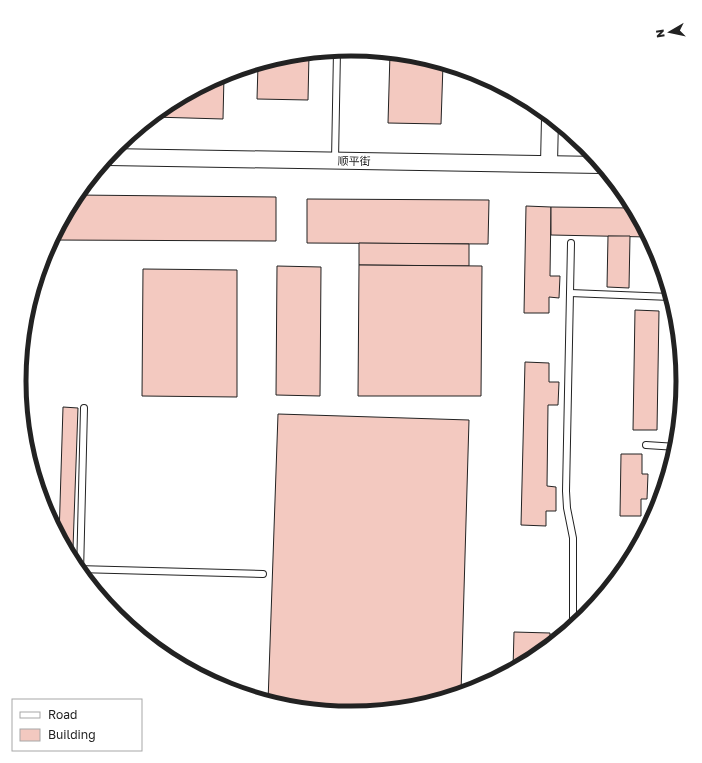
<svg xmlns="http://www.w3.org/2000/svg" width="702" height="763" viewBox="0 0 702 763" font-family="'Golos Text','Noto Sans SC',sans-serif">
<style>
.building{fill:#f3c9c0;stroke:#222}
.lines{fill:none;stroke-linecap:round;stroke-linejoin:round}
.service-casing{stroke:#222;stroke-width:8}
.tertiary-casing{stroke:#222;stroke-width:18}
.service{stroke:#fff;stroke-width:6}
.tertiary{stroke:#fff;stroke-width:16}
.labels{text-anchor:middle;stroke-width:3;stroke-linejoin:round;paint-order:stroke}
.street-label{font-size:11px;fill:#222;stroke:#fff}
.rim{fill:none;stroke:#222;stroke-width:5}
</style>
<rect width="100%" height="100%" fill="#fff"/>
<g class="building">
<polygon points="390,53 416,56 443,64 441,124 388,123"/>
<polygon points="309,54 308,100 257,99 258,65 286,56"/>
<polygon points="222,76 224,76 223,119 153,117 167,105"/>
<polygon points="76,195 276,197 276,241 52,240"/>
<polygon points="307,199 489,200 488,244 307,243"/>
<polygon points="526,206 551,207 550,276 560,276 559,298 549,297 549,313 524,313"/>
<polygon points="551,207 633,208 648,237 551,235"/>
<polygon points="608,236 630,236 629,288 607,287"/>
<polygon points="359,243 469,244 469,266 359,265"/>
<polygon points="359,265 482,266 481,396 358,396"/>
<polygon points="277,266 321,267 320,396 276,395"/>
<polygon points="143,269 237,270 237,397 142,396"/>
<polygon points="635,310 659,311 657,430 633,430"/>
<polygon points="525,362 549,363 549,382 559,382 558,405 548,405 547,486 556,487 556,511 546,511 546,526 521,525"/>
<polygon points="63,407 78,408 73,548 65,548 59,537"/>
<polygon points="278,414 469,420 461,693 416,707 351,713 286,707 268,702"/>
<polygon points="621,454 642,454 642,474 648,474 647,499 641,499 641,516 620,516"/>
<polygon points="514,632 550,633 550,646 535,658 513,669"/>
</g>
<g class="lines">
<g class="service-casing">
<g id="service">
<polyline points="335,160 337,51"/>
<polyline points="571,243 566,491 567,508 573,538 573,625 571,628"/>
<polyline points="570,293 671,297"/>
<polyline points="646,445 677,447"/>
<polyline points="77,569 263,574"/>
<polyline points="80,573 84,408"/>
</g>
</g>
<g class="tertiary-casing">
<g id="tertiary">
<polyline points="108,157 601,165"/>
<polyline points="549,164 550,118"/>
</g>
</g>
<use href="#service" class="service"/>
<use href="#tertiary" class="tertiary"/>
</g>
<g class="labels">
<g class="street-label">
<text transform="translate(354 161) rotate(1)" y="4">顺平街</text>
</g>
</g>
<path d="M0 0H702V763H0ZM26 381a325 325 0 1 1 650 0a325 325 0 1 1-650 0Z" fill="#fff" fill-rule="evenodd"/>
<path class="rim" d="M26 381a325 325 0 1 1 650 0a325 325 0 1 1-650 0Z"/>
<rect x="12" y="699" width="130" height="52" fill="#ffffff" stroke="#a7a7a7"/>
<rect x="20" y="712" width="20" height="6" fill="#ffffff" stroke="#a7a7a7"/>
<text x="48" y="719" font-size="12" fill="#222222">Road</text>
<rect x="20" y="729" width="20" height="12" fill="#f3c9c0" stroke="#a7a7a7"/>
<text x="48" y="739" font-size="12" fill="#222222">Building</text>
<g transform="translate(670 32) rotate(261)" stroke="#ffffff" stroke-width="3" paint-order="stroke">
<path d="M0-3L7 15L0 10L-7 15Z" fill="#222222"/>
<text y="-6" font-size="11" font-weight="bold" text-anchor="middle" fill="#222222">N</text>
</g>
</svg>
